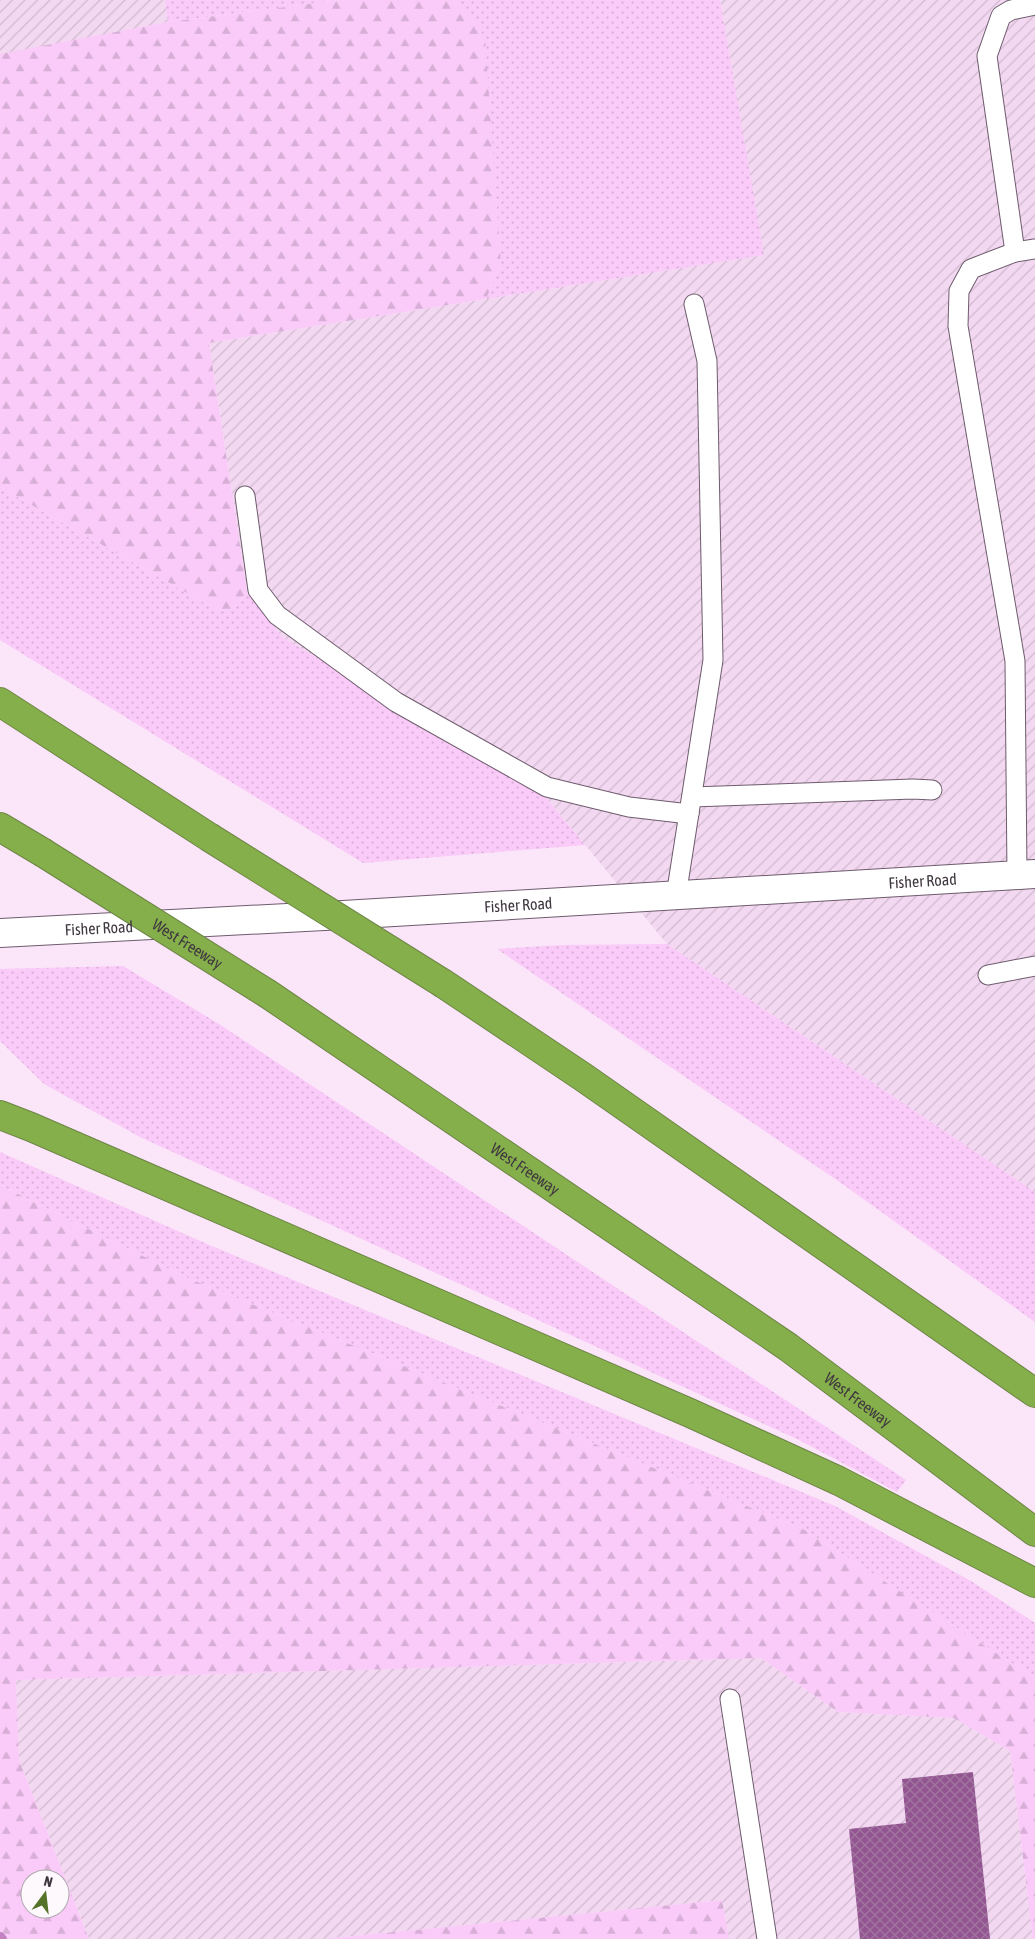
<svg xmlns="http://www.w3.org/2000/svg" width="1035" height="1939" viewBox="0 0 1035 1939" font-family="'Asap Condensed',sans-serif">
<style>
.industrial{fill:url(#industrial-furrows)}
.grass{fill:url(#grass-dots)}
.forest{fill:url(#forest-firs);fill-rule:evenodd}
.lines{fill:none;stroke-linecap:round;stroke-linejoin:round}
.stream{stroke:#c282c0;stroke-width:10}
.building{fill:url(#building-cross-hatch)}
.service-casing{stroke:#6e5c6d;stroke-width:21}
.secondary-casing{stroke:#6e5c6d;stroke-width:30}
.motorway-casing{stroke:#6d8546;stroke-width:30}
.service{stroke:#fff;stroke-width:19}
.secondary{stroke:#fff;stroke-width:28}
.motorway{stroke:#85af4a;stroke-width:28}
.motorway-bridge-casing{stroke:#6d8546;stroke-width:30;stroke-linecap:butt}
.motorway-bridge{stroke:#85af4a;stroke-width:28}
.labels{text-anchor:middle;stroke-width:5;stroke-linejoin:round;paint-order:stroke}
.street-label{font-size:16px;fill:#403840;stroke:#fdf9fd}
</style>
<defs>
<pattern id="industrial-furrows" width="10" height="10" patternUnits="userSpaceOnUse" patternTransform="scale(1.25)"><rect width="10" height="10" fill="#f3d8f1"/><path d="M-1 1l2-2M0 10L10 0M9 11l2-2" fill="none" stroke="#d1bad0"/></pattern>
<pattern id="grass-dots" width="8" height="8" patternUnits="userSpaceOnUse" patternTransform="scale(1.25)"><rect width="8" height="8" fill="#facaf8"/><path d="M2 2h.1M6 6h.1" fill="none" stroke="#d7aed6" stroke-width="1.8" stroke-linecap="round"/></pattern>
<pattern id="forest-firs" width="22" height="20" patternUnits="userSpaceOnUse" patternTransform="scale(1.25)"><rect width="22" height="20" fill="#facaf8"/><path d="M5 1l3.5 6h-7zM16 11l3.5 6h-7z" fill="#d7aed6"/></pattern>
<pattern id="building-cross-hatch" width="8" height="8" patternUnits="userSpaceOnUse" patternTransform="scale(1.25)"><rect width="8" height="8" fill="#925591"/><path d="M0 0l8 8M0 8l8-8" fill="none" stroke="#a276a1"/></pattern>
</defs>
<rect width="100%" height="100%" fill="#fbe5f9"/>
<g class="industrial">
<polygon points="0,0 165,0 168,22 0,56"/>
<polygon points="720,0 1035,0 1035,1192 667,944 539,789 282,637 247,592 209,343 763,255"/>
<polygon points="761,1658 838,1712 954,1718 1010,1751 1033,1939 729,1939 722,1900 323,1939 89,1939 19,1760 16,1680"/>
</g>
<g class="grass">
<polygon points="165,0 340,0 168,22"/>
<polygon points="453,0 720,0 764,255 486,299 501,264 474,20"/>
<polygon points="0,487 219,611 234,609 247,592 282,637 539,789 585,845 363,863 0,640"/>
<polygon points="667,944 1035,1192 1035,1322 841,1183 497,949 563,945"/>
<polygon points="123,966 219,1024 906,1480 897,1492 799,1440 140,1137 44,1084 0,1041 0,969"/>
<polygon points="0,1152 207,1244 835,1506 971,1581 1035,1623 1035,1678 803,1529 183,1276 0,1185"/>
</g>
<g class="forest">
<polygon points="340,0 453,0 475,20 485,39 501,264 486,299 209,343 247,592 234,609 219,611 0,487 0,54 168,22"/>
<path d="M0,1185L183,1276L803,1529L1035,1678V1939H1033L1010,1751L954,1718L838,1712L761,1658L16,1680L19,1760L89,1939H0ZM30,1879H60V1909H30Z"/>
<polygon points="722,1900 729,1939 323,1939"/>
</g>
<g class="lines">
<polyline class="stream" points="0,1937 2,1939"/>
</g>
<polygon class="building" points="973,1772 990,1939 860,1939 849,1829 906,1823 902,1779"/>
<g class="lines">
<g class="service-casing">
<g id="service">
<polyline points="1015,252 987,56 1001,16 1011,10 1035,5"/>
<polyline points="245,496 258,590 277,615 396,702 547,787 629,807 689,814"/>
<polyline points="692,797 913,789 932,790"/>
<polyline points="1017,875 1015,661 958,326 959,291 971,269 1015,252 1035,249"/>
<polyline points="676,896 713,660 707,361 694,304"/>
<polyline points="988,975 1035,966"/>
<polyline points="730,1699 767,1939"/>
</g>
</g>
<g class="secondary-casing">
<g id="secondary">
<path id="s1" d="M0,933L343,915L1035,874"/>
</g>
</g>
<g class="motorway-casing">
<g id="motorway">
<polyline points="0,702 209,837"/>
<polyline points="0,827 42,852"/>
<polyline points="444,984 583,1077 1035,1393"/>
<path id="s2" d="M268,994L788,1347L1035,1532"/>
<polyline points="0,1115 31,1127 690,1413 839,1481 1035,1583"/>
</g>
</g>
<use href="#service" class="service"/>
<use href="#secondary" class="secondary"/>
<use href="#motorway" class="motorway"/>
<g class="motorway-bridge-casing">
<g id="motorway-bridge">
<polyline points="209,837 444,984"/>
<path id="s3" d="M42,852L268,994"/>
</g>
</g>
<use href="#motorway-bridge" class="motorway-bridge"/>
</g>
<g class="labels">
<g class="street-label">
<text dy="6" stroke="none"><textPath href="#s1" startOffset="924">Fisher Road</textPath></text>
<text dy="6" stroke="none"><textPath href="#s1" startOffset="519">Fisher Road</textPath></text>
<text dy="6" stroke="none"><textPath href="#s1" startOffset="99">Fisher Road</textPath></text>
<text dy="6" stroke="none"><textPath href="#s3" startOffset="172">West Freeway</textPath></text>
<text dy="6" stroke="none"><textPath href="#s2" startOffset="311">West Freeway</textPath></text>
<text dy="6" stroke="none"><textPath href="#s2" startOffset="716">West Freeway</textPath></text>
</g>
</g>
<g transform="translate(45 1894) rotate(15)"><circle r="24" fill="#fdf9fd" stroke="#b1acb1"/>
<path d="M0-4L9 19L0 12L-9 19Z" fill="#547228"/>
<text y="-8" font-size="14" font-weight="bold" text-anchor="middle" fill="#403840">N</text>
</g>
</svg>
